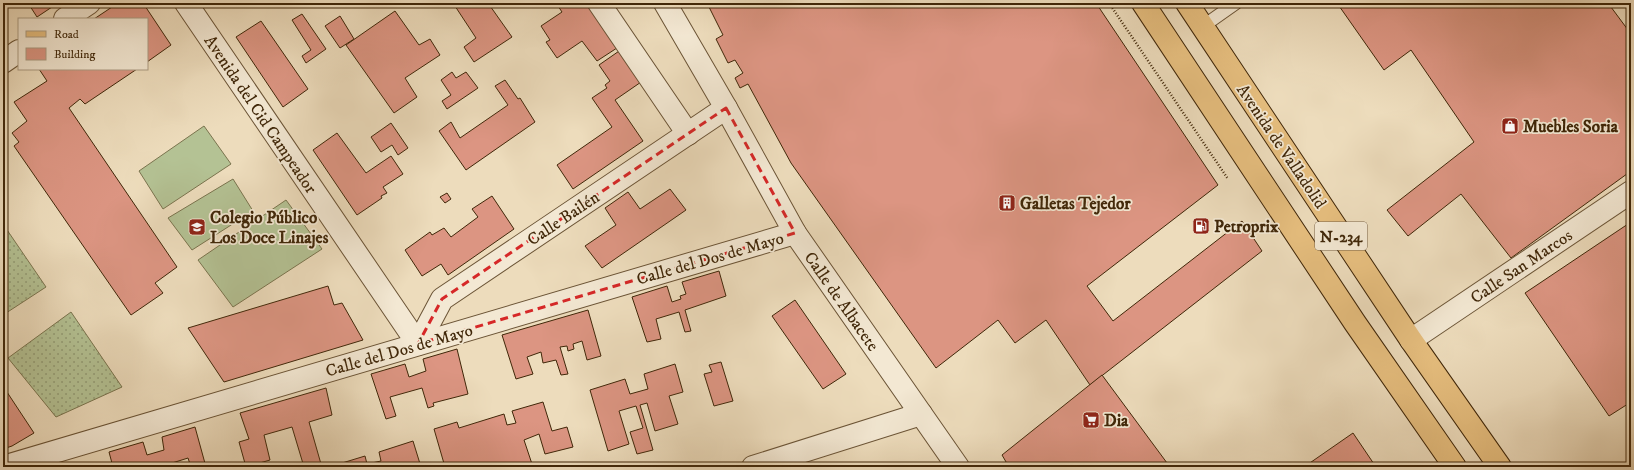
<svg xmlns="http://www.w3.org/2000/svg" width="1634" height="470" viewBox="0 0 1634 470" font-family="'IM FELL DW Pica',serif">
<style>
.grass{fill:url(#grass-dots);stroke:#7a744e}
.pitch{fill:#b4c294;stroke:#7a744e}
.building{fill:#dc9582;stroke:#402709}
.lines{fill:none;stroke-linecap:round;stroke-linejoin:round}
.service-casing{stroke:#6b5436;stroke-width:14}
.minor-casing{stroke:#6b5436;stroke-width:24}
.primary-casing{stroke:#402709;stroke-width:24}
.path{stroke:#402709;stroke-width:2.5;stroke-dasharray:1 2;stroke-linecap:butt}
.service{stroke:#f3e8d3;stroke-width:12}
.minor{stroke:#f3e8d3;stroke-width:22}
.primary{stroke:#e6be7e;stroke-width:22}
.marked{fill:none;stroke:#d62828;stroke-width:3;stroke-dasharray:8 5;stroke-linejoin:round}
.labels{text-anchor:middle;stroke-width:3.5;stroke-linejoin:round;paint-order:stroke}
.shield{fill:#f3e8d3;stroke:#766146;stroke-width:1}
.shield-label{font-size:16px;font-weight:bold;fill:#402709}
.street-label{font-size:17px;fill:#402709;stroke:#f3e8d3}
.poi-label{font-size:17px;font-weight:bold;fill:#402709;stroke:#f3e8d3;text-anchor:start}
</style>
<defs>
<pattern id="grass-dots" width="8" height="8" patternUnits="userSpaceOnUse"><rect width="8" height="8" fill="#b4c294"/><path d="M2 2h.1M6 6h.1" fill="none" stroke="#949e77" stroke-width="1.8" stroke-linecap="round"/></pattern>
</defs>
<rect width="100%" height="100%" fill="#eddcbc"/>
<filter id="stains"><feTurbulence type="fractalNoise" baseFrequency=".005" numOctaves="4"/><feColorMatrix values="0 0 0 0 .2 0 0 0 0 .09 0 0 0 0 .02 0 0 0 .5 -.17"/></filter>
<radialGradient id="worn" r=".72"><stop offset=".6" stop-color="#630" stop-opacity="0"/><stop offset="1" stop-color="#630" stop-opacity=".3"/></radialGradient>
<g class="grass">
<polygon points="3,224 46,287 3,315"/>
<polygon points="71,312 122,387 56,417 8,358"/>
</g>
<g class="pitch">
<polygon points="204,126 231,164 163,209 139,171"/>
<polygon points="233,179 253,211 192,250 168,218"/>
<polygon points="286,200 322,249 233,307 198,260"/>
</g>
<g class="building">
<polygon points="28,3 58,3 37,17"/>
<polygon points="118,3 143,3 171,45 147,62 147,19 94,19"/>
<polygon points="453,3 488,3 512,37 474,62 464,47 476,38"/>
<polygon points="556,3 591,3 620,46 597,61 582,41 557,58 546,42 550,40 541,26 562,12"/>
<polygon points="707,3 1096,3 1218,185 1087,286 1113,321 1242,221 1262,251 1090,385 1046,320 1015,343 998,320 936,368 791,163 748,84 740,88 735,78 743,73 735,60 728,63 716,39 723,35"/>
<polygon points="1337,3 1608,3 1631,34 1631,171 1511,258 1461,194 1408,236 1387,210 1474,142 1411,50 1384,70"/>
<polygon points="395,11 419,45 430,39 440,55 405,78 417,97 394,113 346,45"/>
<polygon points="302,14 326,49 306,63 302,56 311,50 292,20"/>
<polygon points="340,16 354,39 340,48 325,26"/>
<polygon points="261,21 308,89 283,107 236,37"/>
<polygon points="622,49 644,80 615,100 643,141 573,189 557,165 612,127 592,98 607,88 605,85 610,81 599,65"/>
<polygon points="39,69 137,69 85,104 80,99 69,108 177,267 155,283 163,293 131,315 14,146 19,142 12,133 27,121 14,102 47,81"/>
<polygon points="452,72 456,78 466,72 478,88 447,109 442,101 451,95 441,80"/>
<polygon points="505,80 518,99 520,98 535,122 466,170 439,131 451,122 460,138 508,105 495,86"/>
<polygon points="391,123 408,148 398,155 392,145 381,152 371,137"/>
<polygon points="337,133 366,173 391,156 403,174 383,187 387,193 381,196 382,198 357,215 313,150"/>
<polygon points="670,189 686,210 602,268 585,246 616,225 605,208 628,192 640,209"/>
<polygon points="447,193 451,199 445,203 440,197"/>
<polygon points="492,196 514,229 448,275 441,264 422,276 405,250 430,232 432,235 444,228 451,237 478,217 472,209"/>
<polygon points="1631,222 1631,402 1609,416 1525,293"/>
<polygon points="719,271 726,296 685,310 691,331 685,332 679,312 656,319 661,339 647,342 632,297 667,286 672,302 681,299 680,296 686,294 682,282"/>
<polygon points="328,286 334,305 342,303 363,340 224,382 188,328"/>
<polygon points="795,300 846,374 823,389 772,316"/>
<polygon points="588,310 601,356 587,360 582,341 573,344 574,349 568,351 567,346 560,347 568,374 561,375 556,360 543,363 541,352 527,357 533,374 516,379 502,335"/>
<polygon points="457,349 468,394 433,403 434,406 428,408 422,388 390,397 396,416 386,419 371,374 405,364 409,377 426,371 423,359"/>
<polygon points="721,362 733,401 714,406 704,374 712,372 709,365"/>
<polygon points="675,364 683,392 669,396 678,424 655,431 647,403 640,405 653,450 637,454 630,432 643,428 636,406 619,411 629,444 608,451 590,390 625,379 630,394 648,389 644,374"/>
<polygon points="1102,375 1170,467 1009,467 1002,455"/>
<polygon points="3,386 34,433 12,446 3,449"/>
<polygon points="326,388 332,415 309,422 321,464 304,467 292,427 264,435 270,460 246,467 239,442 249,439 240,413"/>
<polygon points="543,402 552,431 567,427 573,447 545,454 539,434 524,440 533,467 445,467 434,429 457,422 459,428 504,414 507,425 516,423 512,411"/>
<polygon points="195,427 206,467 191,467 188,458 169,464 170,467 113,467 109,452 143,442 147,455 164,450 162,437"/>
<polygon points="1353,433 1376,467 1304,467"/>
<polygon points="413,441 421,467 329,467 365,456 367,464 381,461 379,452"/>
</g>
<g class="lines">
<g class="service-casing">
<polyline id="service" points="1202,27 1236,3"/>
</g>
<g class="minor-casing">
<g id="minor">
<polyline points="186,3 418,344 442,299 726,108"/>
<polyline points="599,3 688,134"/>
<polyline points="665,3 726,108 795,233 958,467"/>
<polyline points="65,19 89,3"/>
<polyline points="3,62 19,51"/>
<polyline points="1411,340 1631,192"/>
<polyline points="3,467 795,233"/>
<polyline points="753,467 921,414"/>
</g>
</g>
<g class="primary-casing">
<g id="primary">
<polyline points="1143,3 1355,323 1455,467"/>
<polyline points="1187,3 1411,340 1500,467"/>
</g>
</g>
<polyline class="path" points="1109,3 1228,179"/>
<use href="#service" class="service"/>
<use href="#minor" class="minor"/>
<use href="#primary" class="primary"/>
</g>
<path class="marked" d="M726,108L795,233L418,344L442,299Z"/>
<defs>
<g id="shop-square" transform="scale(0.9)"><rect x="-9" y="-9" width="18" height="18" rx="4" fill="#8f2418" stroke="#f3e8d3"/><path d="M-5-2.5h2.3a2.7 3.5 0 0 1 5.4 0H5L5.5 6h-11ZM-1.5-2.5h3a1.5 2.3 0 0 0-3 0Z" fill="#fff"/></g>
<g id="building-square" transform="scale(0.9)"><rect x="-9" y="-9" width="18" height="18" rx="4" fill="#8f2418" stroke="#f3e8d3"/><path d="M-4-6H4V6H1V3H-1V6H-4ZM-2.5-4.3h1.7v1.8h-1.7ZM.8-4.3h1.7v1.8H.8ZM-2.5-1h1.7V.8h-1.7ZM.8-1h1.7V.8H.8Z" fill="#fff"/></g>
<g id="fuel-square" transform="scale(0.9)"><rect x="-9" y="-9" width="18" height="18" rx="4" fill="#8f2418" stroke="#f3e8d3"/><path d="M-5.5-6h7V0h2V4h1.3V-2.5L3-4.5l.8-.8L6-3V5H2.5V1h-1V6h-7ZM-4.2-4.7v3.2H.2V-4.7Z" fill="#fff"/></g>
<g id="school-square" transform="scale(0.9)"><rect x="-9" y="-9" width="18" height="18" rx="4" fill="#8f2418" stroke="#f3e8d3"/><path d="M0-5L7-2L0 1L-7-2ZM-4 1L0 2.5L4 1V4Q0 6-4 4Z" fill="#fff"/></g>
<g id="supermarket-square" transform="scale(0.9)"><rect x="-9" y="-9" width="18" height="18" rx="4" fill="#8f2418" stroke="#f3e8d3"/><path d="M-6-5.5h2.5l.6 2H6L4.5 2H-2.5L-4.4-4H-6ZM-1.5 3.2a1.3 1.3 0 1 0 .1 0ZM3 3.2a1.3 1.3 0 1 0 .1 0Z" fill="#fff"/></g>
</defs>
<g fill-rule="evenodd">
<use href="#shop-square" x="1510" y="126"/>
<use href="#building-square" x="1007" y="203"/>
<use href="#fuel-square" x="1201" y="226"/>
<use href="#school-square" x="197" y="227"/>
<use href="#supermarket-square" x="1091" y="420"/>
</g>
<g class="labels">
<rect class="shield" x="1315" y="222" width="52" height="28" rx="3"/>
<g class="shield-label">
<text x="1341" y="242">N-234</text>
</g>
<g class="street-label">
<text transform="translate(261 114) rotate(56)" y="6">Avenida del Cid Campeador</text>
<text transform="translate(1282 146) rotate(56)" y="6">Avenida de Valladolid</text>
<text transform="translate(563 218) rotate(-34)" y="6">Calle Bailén</text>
<text transform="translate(710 258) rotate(-16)" y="6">Calle del Dos de Mayo</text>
<text transform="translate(1521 266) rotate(-34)" y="6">Calle San Marcos</text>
<text transform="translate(842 301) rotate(55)" y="6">Calle de Albacete</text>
<text transform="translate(399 350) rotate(-16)" y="6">Calle del Dos de Mayo</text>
</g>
<g class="poi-label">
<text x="1523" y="132">Muebles Soria</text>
<text x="1020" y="209">Galletas Tejedor</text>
<text x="210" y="223">Colegio Público<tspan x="210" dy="20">Los Doce Linajes</tspan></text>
<text x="1214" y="232">Petroprix</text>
<text x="1104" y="426">Dia</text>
</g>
</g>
<rect width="1634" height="470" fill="none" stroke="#eddcbc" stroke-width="16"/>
<rect x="4" y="4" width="1626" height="462" fill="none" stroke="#402709" stroke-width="2"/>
<rect x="8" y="8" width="1618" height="454" fill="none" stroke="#402709"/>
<rect x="18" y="18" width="130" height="52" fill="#f3e8d3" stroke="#ab9b82"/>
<rect x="26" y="31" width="20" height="6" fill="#e6be7e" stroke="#ab9b82"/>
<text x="54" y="38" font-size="12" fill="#402709">Road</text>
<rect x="26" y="48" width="20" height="12" fill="#dc9582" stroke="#ab9b82"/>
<text x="54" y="58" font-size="12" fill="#402709">Building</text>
<rect width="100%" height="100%" filter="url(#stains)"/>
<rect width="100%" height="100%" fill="url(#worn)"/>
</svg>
